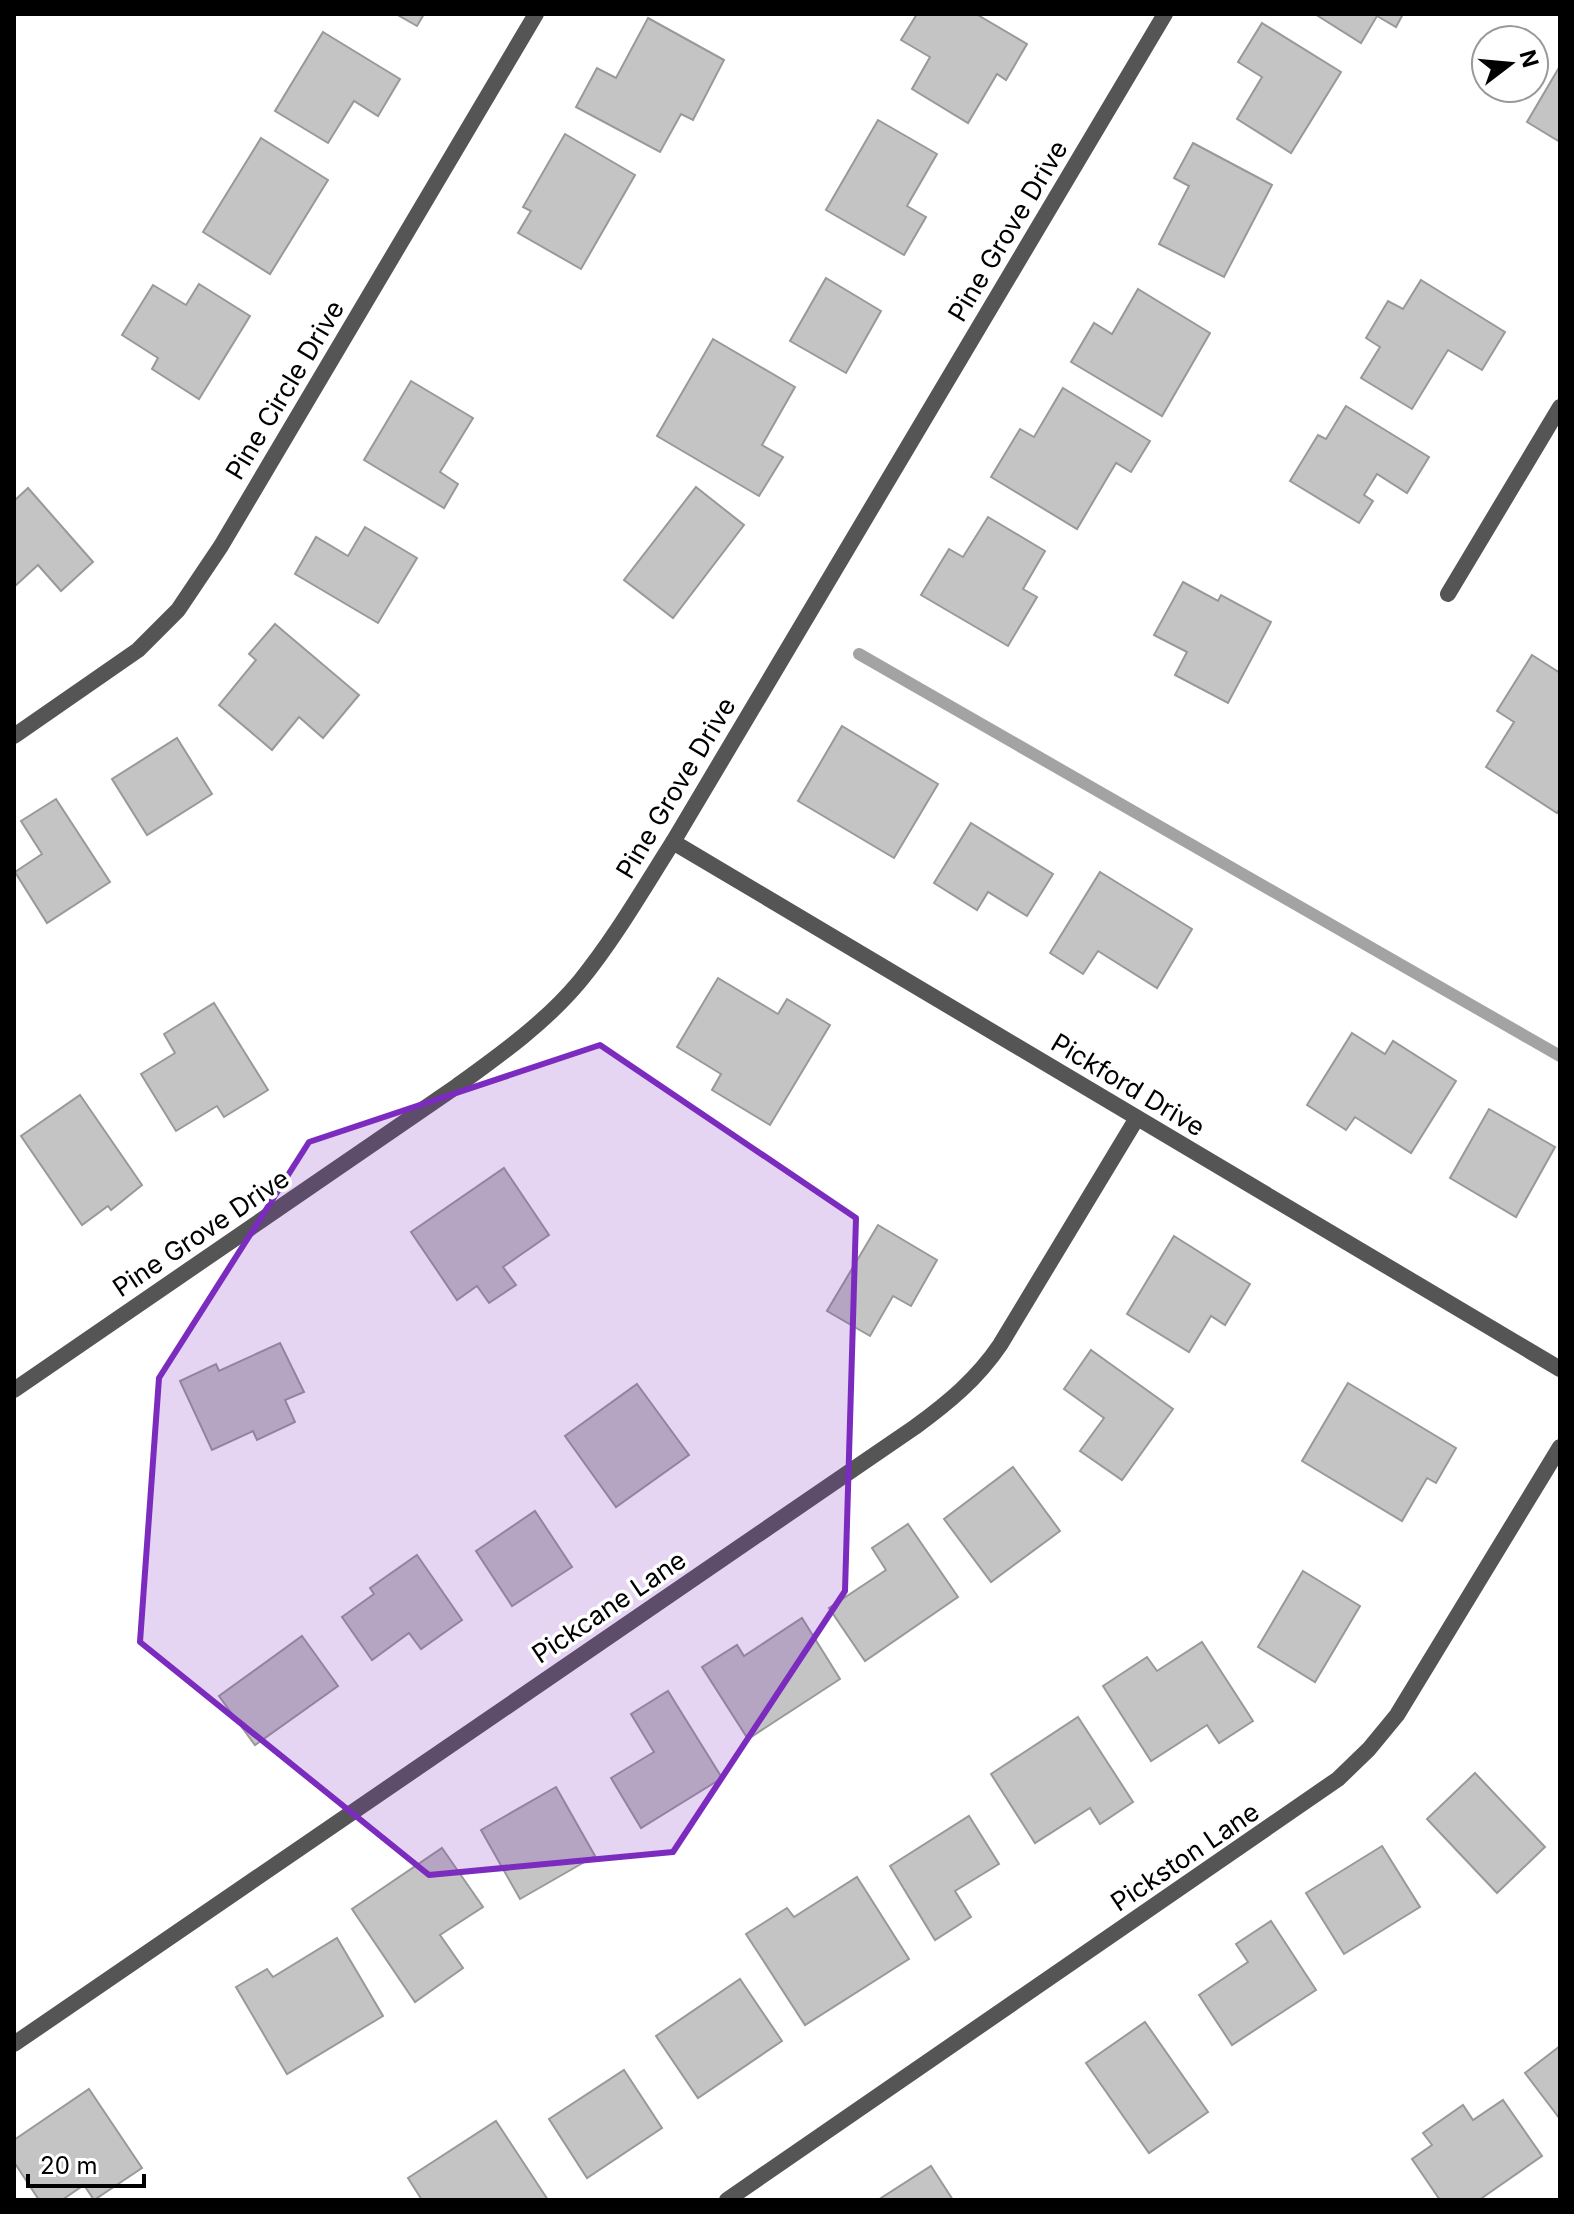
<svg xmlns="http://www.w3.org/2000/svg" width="1574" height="2214" viewBox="0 0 1574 2214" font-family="Inter,sans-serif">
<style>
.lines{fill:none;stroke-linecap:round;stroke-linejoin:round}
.stream{stroke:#a3a3a3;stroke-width:12}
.building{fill:#c4c4c4;stroke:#999;stroke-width:2}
.minor{stroke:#555;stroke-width:16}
.marked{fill:#7b2cbf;fill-opacity:0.2;stroke:#7b2cbf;stroke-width:6;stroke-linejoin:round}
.labels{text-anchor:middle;stroke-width:7;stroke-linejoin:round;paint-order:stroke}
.street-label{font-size:26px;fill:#000;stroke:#fff}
</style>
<rect width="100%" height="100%" fill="#fff"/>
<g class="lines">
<polyline class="stream" points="859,654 1560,1056"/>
</g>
<g class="building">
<polygon points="396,14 424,14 417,26"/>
<polygon points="917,14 976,14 1027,44 1006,80 997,74 968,123 912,89 930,57 901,40"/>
<polygon points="1315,14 1403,14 1396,27 1377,16 1361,43"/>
<polygon points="648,18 724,60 693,120 681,114 660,152 576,107 597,68 616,78"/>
<polygon points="1262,23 1341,72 1291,153 1237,119 1262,77 1238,62"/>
<polygon points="323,32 400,79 378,116 354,101 328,143 275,111"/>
<polygon points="1560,66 1560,142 1527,122"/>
<polygon points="878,120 937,154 907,206 926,217 904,255 826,210"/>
<polygon points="565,134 635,175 581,269 518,233 531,211 523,207"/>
<polygon points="261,138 328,180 270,274 203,232"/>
<polygon points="1193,143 1272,185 1224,277 1159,244 1189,186 1174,178"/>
<polygon points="826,278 881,311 846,373 790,341"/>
<polygon points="1421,280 1505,332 1482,370 1448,350 1412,409 1361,378 1380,347 1366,338 1388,301 1403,309"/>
<polygon points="199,284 250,316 199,399 152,369 158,358 122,335 153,285 186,305"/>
<polygon points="1138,289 1210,333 1162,416 1071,362 1094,323 1112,334"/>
<polygon points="713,339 795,387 762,445 783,457 759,496 657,436"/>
<polygon points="411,381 473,418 440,472 458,484 444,508 364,460"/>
<polygon points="1063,388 1150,441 1131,472 1116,463 1077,529 991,477 1020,429 1034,437"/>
<polygon points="1346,406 1429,457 1407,493 1377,474 1364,495 1373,501 1359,523 1290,481 1318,435 1326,439"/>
<polygon points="696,487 744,525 673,618 624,580"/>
<polygon points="28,488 93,562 61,591 38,565 14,587 14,501"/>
<polygon points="988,517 1045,551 1023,589 1037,597 1008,646 921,595 949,549 963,557"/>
<polygon points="365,527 417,558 378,623 295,574 316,537 348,556"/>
<polygon points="1183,582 1218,601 1221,595 1271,622 1228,703 1175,675 1187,652 1154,635"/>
<polygon points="275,624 359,695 323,738 299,717 272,750 219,705 256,660 249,654"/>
<polygon points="1532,655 1560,673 1560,808 1557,813 1486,767 1514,722 1497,711"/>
<polygon points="842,726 938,784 894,858 798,801"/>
<polygon points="177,738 212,794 147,835 112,779"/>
<polygon points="56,799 110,882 47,923 15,872 42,854 21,821"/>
<polygon points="971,823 1053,874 1027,916 988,892 977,910 934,883"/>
<polygon points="1100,872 1192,929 1157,988 1098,951 1083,974 1050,953"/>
<polygon points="718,978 778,1014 787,999 830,1025 770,1125 712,1090 721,1074 677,1047"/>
<polygon points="214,1003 268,1090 224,1117 217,1106 176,1131 141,1074 175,1053 164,1034"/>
<polygon points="1352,1033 1385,1054 1393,1041 1456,1081 1411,1153 1355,1117 1346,1130 1307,1105"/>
<polygon points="80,1095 142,1185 111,1210 108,1206 82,1225 21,1136"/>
<polygon points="1489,1109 1555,1147 1516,1217 1450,1178"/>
<polygon points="504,1168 549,1235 503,1267 516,1285 489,1303 477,1286 457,1300 411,1232"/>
<polygon points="878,1225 937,1260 911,1306 893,1296 870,1336 827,1311"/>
<polygon points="1174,1236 1250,1284 1225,1325 1211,1316 1189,1352 1127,1314"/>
<polygon points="280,1343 304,1392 285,1400 295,1422 257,1440 253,1431 212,1450 180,1381 216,1364 219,1371"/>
<polygon points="1091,1350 1173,1409 1122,1480 1080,1451 1104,1418 1064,1389"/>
<polygon points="1348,1383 1456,1448 1436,1483 1427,1478 1402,1521 1302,1461"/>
<polygon points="637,1384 689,1455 616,1507 565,1436"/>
<polygon points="1013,1467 1060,1531 991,1582 944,1519"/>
<polygon points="535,1511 572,1567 512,1606 476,1551"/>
<polygon points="908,1524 958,1597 865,1661 829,1608 886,1570 872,1548"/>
<polygon points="417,1555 462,1620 421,1649 409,1633 372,1660 342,1617 374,1594 370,1588"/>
<polygon points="1303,1571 1360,1606 1315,1682 1258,1647"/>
<polygon points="802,1618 840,1679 748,1739 702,1667 737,1645 744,1656"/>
<polygon points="302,1636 338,1686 255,1745 219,1696"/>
<polygon points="1202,1642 1253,1721 1219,1743 1207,1725 1151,1761 1103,1686 1147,1657 1157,1671"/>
<polygon points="668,1691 722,1778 641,1828 611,1778 654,1752 631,1714"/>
<polygon points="1078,1717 1133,1802 1100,1824 1090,1808 1035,1843 991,1774"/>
<polygon points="1475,1773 1545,1847 1497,1893 1427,1819"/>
<polygon points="556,1787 595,1856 520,1899 481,1830"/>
<polygon points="969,1816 999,1864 955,1891 971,1917 935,1940 890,1866"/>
<polygon points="1382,1846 1420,1907 1344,1954 1306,1893"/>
<polygon points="442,1848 483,1907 440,1935 463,1968 415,2002 352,1909"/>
<polygon points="857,1877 909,1959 805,2025 746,1934 787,1908 794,1917"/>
<polygon points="1271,1921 1316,1990 1232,2045 1199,1995 1248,1962 1236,1944"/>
<polygon points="337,1938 383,2016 287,2074 236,1987 267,1969 273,1977"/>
<polygon points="740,1979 782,2041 698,2098 656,2036"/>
<polygon points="1145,2022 1208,2112 1149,2153 1086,2063"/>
<polygon points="1560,2046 1560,2119 1525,2073"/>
<polygon points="624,2070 662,2128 587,2178 549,2119"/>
<polygon points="89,2089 142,2168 94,2200 84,2185 62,2200 39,2200 14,2162 14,2140"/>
<polygon points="1503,2100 1542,2156 1479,2200 1440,2200 1412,2159 1432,2145 1423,2133 1463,2105 1473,2120"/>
<polygon points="496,2121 548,2200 422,2200 408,2178"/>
<polygon points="931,2166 953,2200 878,2200"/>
</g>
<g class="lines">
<g class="minor">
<polyline points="1448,594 1560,407"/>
<polyline points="14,736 138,650 178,610 221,546 536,14"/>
<polyline points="673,842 1560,1369"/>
<path d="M14,1390L457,1086C500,1055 546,1022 580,981C615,938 643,889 673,842L1165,14"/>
<path d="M14,2044L915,1427C948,1403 977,1379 1000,1345L1137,1118"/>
<polyline points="727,2200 1338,1779 1369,1749 1397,1715 1560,1447"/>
</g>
</g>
<path class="marked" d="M600,1045L856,1218L845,1591L673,1852L429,1875L140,1642L159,1378L309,1142Z"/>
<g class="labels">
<g class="street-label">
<text transform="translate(1008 231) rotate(-59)" y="9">Pine Grove Drive</text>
<text transform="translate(285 390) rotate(-59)" y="9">Pine Circle Drive</text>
<text transform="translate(676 788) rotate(-59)" y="9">Pine Grove Drive</text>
<text transform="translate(1128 1085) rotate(31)" y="9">Pickford Drive</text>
<text transform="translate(201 1233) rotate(-34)" y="9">Pine Grove Drive</text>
<text transform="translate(609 1607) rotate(-34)" y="9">Pickcane Lane</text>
<text transform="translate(1185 1857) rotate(-34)" y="9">Pickston Lane</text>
</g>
</g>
<rect width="1574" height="2214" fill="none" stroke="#000000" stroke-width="32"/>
<g transform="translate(1510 64) rotate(74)"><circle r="38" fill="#ffffff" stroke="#999999" stroke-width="2"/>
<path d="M0-6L14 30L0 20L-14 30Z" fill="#000000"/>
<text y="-12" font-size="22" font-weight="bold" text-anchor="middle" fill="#000000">N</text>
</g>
<path d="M28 2174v12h116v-12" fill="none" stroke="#000000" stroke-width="4"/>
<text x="40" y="2174" font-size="24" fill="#000000" stroke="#ffffff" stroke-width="6" paint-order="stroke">20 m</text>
</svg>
